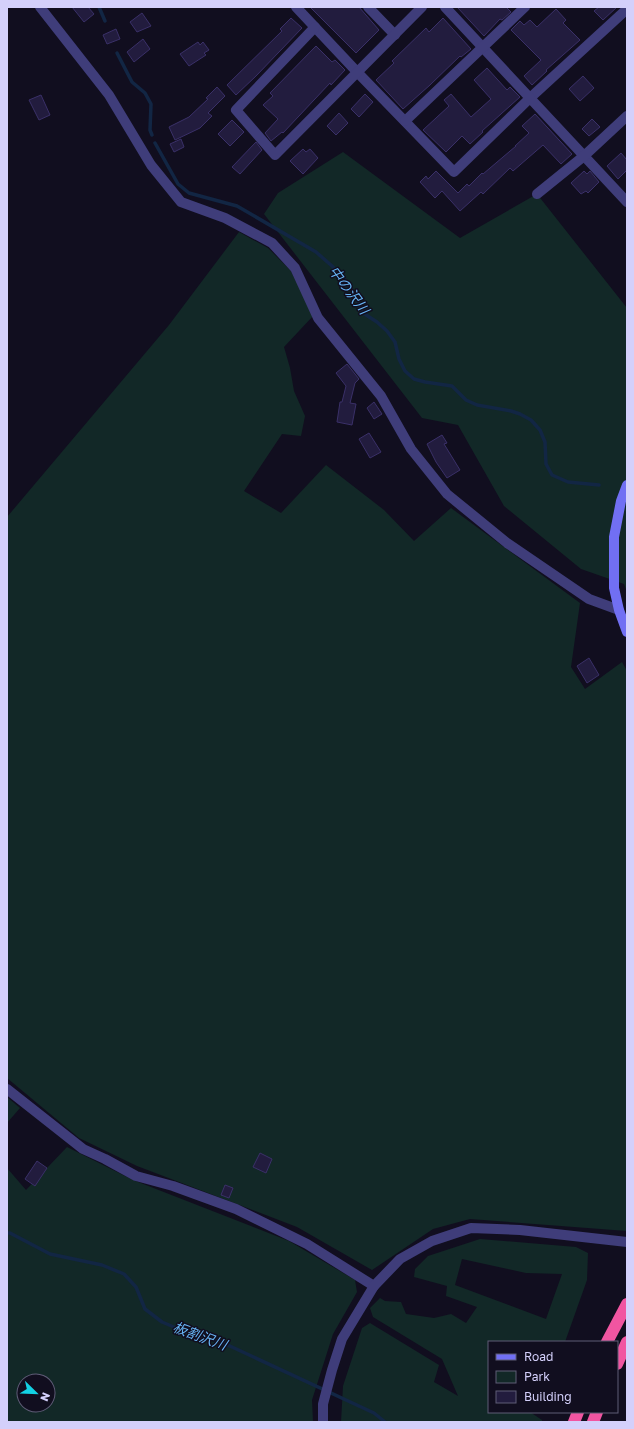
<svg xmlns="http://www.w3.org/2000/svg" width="634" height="1429" viewBox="0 0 634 1429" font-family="'Golos Text','Noto Sans JP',sans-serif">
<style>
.green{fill:#122827;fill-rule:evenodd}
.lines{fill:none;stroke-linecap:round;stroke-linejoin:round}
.stream{stroke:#122644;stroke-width:3.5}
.building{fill:#221c3e;stroke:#3a3068}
.street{stroke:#3f3d7a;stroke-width:10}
.secondary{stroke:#716ff3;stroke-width:10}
.highway{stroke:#f155a1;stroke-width:12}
.labels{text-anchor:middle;stroke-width:3;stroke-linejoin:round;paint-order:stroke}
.water-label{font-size:14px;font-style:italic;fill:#66b3f3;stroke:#110e1f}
</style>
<rect width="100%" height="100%" fill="#110e1f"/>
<g class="green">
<polygon points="343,152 460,238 537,194 627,308 627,592 624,584 581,569 504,506 458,425 422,418 264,214 278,193"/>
<polygon points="239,232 268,248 291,271 313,316 284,347 290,368 294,391 305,416 301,436 282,434 244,491 281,513 326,465 384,510 414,541 451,508 580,603 571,667 585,689 622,662 627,671 627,1231 470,1219 433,1229 372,1270 297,1227 137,1166 79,1138 7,1078 7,517 169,325"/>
<polygon points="7,1097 20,1108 7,1123"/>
<path d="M67,1147L133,1180L289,1241L355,1280L357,1292L333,1334L312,1400L313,1422H206L184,1421L179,1422H7V1168L26,1190ZM24,1381H48V1405H24Z"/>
<path d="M480,1239L576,1247L588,1253L587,1280L565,1342H489V1412H530L542,1420V1422H341L343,1386L362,1328L370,1323L439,1365L434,1382L458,1396L442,1359L373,1317L370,1308L380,1298L385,1301L401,1302L406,1314L434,1318L451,1314L466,1323L477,1307L446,1296L447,1286L414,1277L415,1269L428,1256ZM462,1259L526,1273L562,1274L546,1319L455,1285Z"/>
</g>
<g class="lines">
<g class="stream">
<polyline points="99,7 105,21"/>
<polyline points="117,53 132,82 145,93 151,104 150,130 152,135"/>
<polyline points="155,143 178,184 189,193 237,206 316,252 332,266 344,279 354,293 363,313 377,322 387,331 395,342 399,359 405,371 414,379 425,382 452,386 466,400 477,405 511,411 520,414 531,420 540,430 545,442 546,464 552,475 568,482 599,485"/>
<polyline points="7,1233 10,1233 50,1254 102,1265 124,1274 136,1287 145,1309 162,1322 200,1338 207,1338 219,1341 374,1413 385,1422"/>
</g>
</g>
<g class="building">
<polygon points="72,7 88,7 94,14 84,22"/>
<polygon points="310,7 359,7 379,30 356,53"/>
<polygon points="457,7 506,7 511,12 502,20 500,19 484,36"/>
<polygon points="599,7 617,7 603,20 594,11"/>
<polygon points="556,9 566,20 563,23 580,40 546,70 547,71 532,85 524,76 541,60 511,30 520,21 524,25 530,20 537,27"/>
<polygon points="142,13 151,26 137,32 130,22"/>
<polygon points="291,18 302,28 256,76 236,95 227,85 282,31 280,29"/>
<polygon points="443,18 471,49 461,57 460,56 430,85 403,109 376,80 394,63 392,61 426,28 429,32"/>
<polygon points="116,29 120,39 107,44 103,35"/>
<polygon points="143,39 150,49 134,62 127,52"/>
<polygon points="198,42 200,45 203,42 209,50 204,53 206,55 189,66 180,54"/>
<polygon points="316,46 332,62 335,60 345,70 331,85 330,83 283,133 282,132 271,141 265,133 278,119 263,105 273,96 270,93"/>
<polygon points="487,68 507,90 510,87 520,97 482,131 483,132 470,144 462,136 446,152 423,130 449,106 444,100 451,94 471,117 491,99 474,80"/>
<polygon points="583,76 594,88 580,101 569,89"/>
<polygon points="217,87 225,96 208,113 212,116 200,128 175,140 169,127 189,117 208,99 206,98"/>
<polygon points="365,94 373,102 359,117 351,109"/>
<polygon points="41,95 50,115 39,120 29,100"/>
<polygon points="339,113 348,123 336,135 327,126"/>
<polygon points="535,114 572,154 561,164 543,145 513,171 510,168 483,194 481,192 460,211 442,191 435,198 420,182 426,176 428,179 436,171 458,193 467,184 469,186 482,173 483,174 516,146 515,146 529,133 522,126"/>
<polygon points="592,119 600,127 589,136 582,129"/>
<polygon points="232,120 244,132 230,146 218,134"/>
<polygon points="181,139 184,147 174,152 170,144"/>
<polygon points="256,142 262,150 240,174 232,167"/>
<polygon points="303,149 306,152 310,149 318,158 303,174 290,161"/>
<polygon points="621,153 627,160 627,170 618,179 607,166"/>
<polygon points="584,171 587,174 590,171 599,182 588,193 586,191 581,194 571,183"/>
<polygon points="347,364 359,379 355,383 350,403 356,404 352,425 337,422 340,402 342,402 346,386 336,373"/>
<polygon points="374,402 382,414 374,419 367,408"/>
<polygon points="369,433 381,452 370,458 359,439"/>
<polygon points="442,435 447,443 444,444 460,470 447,478 436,462 427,444"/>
<polygon points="589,658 599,675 587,683 577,666"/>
<polygon points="260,1153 272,1159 266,1173 253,1167"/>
<polygon points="37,1161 47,1168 35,1186 25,1179"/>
<polygon points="225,1185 233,1188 229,1198 221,1195"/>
</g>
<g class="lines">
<g class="street">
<polyline points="40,7 109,95 151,165 181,202 225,218 272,243 295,268 318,318 381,396 411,449 447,494 507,543 589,599 619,610"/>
<polyline points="296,7 358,73 454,172 530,98 627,9"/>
<polyline points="368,7 395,35"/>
<polyline points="445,7 627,202"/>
<polyline points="315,27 236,110 275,155 422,7"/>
<polyline points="405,121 525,7"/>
<polyline points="537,194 584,156 627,116"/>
<polyline points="7,1089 83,1149 105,1159 136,1176 173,1186 236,1209 307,1244 374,1286"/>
<polyline points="323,1422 323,1404 332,1370 342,1339 374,1286 400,1259 432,1241 471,1228 520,1230 627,1242"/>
</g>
<polyline class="secondary" points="627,485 621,501 614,537 614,588 619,610 627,632"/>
<g class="highway">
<polyline points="607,1342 627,1304"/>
<polyline points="617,1364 627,1342"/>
<polyline points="574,1422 578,1412"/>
<polyline points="593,1422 597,1412"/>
</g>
</g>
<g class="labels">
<g class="water-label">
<text transform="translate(349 290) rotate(53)" y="5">中の沢川</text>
<text transform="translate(200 1336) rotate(20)" y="5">板割沢川</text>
</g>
</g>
<rect width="634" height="1429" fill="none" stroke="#d4d0fb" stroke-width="16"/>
<rect x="488" y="1341" width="130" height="72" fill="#110e1f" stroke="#5f5c77"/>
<rect x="496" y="1354" width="20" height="6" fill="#716ff3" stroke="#5f5c77"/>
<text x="524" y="1361" font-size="12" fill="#d4d0fb">Road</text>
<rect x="496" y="1371" width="20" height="12" fill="#122827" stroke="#5f5c77"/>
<text x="524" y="1381" font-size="12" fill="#d4d0fb">Park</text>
<rect x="496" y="1391" width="20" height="12" fill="#221c3e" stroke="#5f5c77"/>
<text x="524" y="1401" font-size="12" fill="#d4d0fb">Building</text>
<g transform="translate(36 1393) rotate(113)"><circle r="19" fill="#110e1f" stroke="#5f5c77"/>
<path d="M0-3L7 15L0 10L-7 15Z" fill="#13d1e4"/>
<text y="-6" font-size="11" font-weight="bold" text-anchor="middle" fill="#d4d0fb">N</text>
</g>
</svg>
